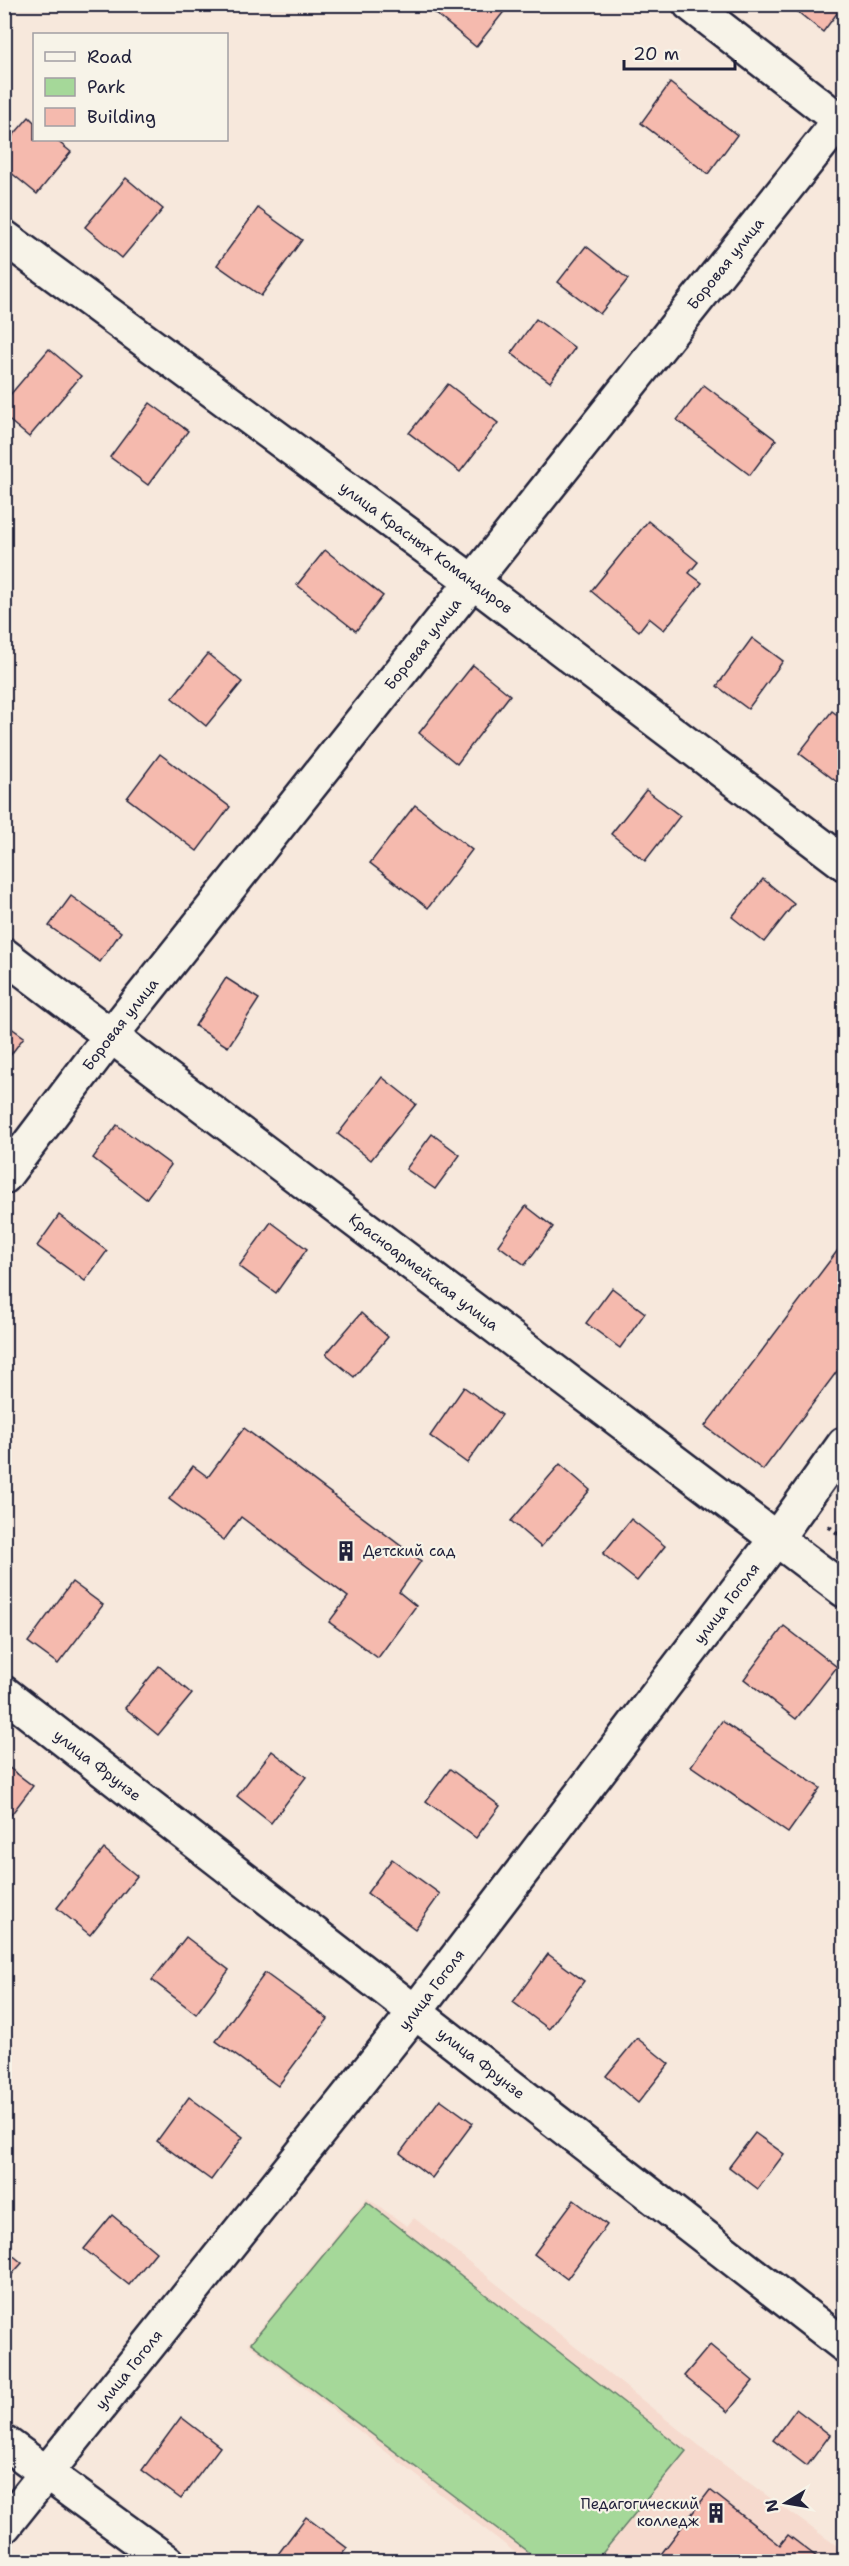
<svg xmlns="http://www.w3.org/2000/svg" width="849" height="2566" viewBox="0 0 849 2566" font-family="'Shantell Sans',sans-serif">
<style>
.built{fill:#f6dace}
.green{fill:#a5d899;stroke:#647d6a;stroke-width:1.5}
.building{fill:#f5baae;stroke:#22223b;stroke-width:1.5}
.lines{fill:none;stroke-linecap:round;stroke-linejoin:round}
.minor-casing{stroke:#22223b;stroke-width:38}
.major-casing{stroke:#22223b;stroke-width:38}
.path{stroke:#22223b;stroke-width:4;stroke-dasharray:4.5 4.5;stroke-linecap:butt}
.minor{stroke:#f7f3e8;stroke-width:33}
.major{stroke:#f7f3e8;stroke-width:33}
.labels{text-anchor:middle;stroke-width:4.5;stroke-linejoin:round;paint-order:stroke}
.street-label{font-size:15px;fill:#22223b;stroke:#f7f3e8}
.poi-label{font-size:15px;fill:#22223b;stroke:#f7f3e8;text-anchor:start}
</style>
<rect width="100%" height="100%" fill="#f7e8dc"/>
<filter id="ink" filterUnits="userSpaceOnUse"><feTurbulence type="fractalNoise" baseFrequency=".0167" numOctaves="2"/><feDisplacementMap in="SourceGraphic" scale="12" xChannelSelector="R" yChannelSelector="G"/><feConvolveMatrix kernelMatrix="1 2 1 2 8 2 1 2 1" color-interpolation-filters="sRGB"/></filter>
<g filter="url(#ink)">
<polygon class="built" points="367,2198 407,2226 414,2218 716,2459 844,2551 844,2561 526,2561 248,2344"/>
<polygon class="green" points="367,2202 686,2451 596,2561 540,2561 251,2343"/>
<g class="building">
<polygon points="441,4 510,4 476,47 435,13"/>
<polygon points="788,4 844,4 823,32"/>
<polygon points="670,83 737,135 708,174 641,123"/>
<polygon points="29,117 34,122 34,140 56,140 71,152 37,194 4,167 4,146"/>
<polygon points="126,178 163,209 122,258 85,227"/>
<polygon points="258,208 302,240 261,296 217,265"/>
<polygon points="586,246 628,279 600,314 558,282"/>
<polygon points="536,319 575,348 550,382 511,353"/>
<polygon points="49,349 81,376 29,437 4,416 4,402"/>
<polygon points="448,384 498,423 460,472 409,433"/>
<polygon points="704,385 776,440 750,475 677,420"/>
<polygon points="150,403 188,431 148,485 110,457"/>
<polygon points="648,521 698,562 689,573 702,583 664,630 649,618 639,631 591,591"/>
<polygon points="325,550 383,596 356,631 297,585"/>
<polygon points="752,638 783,661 748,709 717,686"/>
<polygon points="208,654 242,682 206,726 172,698"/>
<polygon points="473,665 510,695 457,764 419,733"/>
<polygon points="832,711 844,720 844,780 841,785 799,753"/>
<polygon points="160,754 230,807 197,851 127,798"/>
<polygon points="646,790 680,816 645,861 611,834"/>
<polygon points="415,805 472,850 428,908 370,863"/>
<polygon points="763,879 794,904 764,942 732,917"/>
<polygon points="71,896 121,932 100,962 49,926"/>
<polygon points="226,978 259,999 228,1047 195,1026"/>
<polygon points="4,1023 24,1037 4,1064"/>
<polygon points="382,1077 416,1104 371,1160 338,1134"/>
<polygon points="117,1125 171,1165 146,1199 93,1158"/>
<polygon points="432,1134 460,1155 435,1189 406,1169"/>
<polygon points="526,1206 553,1227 525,1265 498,1245"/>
<polygon points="59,1215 107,1251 85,1281 37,1246"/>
<polygon points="271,1222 307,1249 276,1293 239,1266"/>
<polygon points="844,1242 844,1362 763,1470 705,1426"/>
<polygon points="612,1288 645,1313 620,1348 586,1323"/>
<polygon points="361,1313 388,1337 354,1377 326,1354"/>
<polygon points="464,1387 502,1415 467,1463 430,1436"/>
<polygon points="244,1428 421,1561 399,1592 416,1606 378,1658 329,1622 348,1597 241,1517 224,1540 169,1499 193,1466 208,1477"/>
<polygon points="560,1464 590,1490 541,1547 511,1521"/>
<polygon points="631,1519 665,1546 637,1581 603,1554"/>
<polygon points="72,1582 103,1605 58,1664 28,1642"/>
<polygon points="784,1626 837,1667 796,1719 744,1679"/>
<polygon points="159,1666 192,1694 158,1735 125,1708"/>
<polygon points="722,1721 820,1788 788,1833 691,1766"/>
<polygon points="272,1751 306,1777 271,1823 237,1796"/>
<polygon points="4,1764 33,1786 4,1824"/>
<polygon points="450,1769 500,1806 476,1838 426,1801"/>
<polygon points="104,1849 137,1876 90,1935 57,1908"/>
<polygon points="392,1859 440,1894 415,1929 367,1893"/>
<polygon points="186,1937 229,1970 196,2014 152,1980"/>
<polygon points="548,1954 584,1981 549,2029 513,2002"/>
<polygon points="265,1973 328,2019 278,2086 216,2041"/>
<polygon points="637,2038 669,2064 638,2103 606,2076"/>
<polygon points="189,2097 243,2137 211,2180 157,2141"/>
<polygon points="440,2099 473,2123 432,2178 400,2153"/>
<polygon points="755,2133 784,2154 758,2189 729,2167"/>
<polygon points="574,2200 607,2225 567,2279 534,2254"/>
<polygon points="112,2215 156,2252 129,2285 84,2249"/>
<polygon points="4,2248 22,2263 4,2283"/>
<polygon points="710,2345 753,2381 728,2412 684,2376"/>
<polygon points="796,2409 830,2435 807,2466 773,2440"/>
<polygon points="181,2417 220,2447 181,2499 142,2470"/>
<polygon points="710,2490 780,2545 788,2535 822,2561 655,2562"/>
<polygon points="306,2517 347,2548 336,2562 272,2562"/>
</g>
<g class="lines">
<g class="minor-casing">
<g id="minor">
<polyline points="690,4 844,124"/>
<path id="s1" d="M4,237L473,582L844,863"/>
<path id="s2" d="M4,1177L110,1037L844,115"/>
<path id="s3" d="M4,1693L844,2345"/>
<polyline points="4,2442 168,2562"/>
<path id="s4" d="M4,2526L415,2012L776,1539L844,1444"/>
</g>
</g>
<g class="major-casing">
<g id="major">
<path id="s5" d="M4,955L844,1590"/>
</g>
</g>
<polyline class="path" points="828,1526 844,1538"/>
<use href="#minor" class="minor"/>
<use href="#major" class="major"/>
</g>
</g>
<defs>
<g id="building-bare" transform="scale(1.62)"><path d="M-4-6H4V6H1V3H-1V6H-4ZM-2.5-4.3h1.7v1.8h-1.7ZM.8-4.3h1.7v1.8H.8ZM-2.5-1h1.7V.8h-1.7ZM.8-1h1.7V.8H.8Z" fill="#22223b" stroke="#f7f3e8" stroke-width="2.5" paint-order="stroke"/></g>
</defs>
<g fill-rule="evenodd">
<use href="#building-bare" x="346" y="1551"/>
<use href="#building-bare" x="716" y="2513"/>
</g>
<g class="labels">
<g class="street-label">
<text dy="5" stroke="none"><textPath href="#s2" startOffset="1164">Боровая улица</textPath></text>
<text dy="5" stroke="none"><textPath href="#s1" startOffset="524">улица Красных Командиров</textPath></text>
<text dy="5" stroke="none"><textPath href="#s2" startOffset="678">Боровая улица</textPath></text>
<text dy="5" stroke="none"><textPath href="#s2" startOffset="192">Боровая улица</textPath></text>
<text dy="5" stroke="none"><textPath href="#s5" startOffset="526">Красноармейская улица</textPath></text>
<text dy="5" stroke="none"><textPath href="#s4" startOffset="1172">улица Гоголя</textPath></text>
<text dy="5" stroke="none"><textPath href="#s3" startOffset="118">улица Фрунзе</textPath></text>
<text dy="5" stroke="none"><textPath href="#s4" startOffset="686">улица Гоголя</textPath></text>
<text dy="5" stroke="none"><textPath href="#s3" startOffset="604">улица Фрунзе</textPath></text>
<text dy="5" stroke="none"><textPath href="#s4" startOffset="200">улица Гоголя</textPath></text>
</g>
<g class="poi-label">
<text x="363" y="1556">Детский сад</text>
<text x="699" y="2509" text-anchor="end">Педагогический<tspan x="699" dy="17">колледж</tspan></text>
</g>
</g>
<rect width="849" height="2566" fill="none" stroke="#f7f3e8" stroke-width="24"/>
<rect x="12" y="12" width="825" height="2542" fill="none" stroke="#22223b" stroke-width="2" filter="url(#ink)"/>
<rect x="33" y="33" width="195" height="108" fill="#f7f3e8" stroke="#a29fa3" stroke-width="1.5"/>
<rect x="45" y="52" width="30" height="9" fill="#f7f3e8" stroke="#a29fa3" stroke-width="1.5"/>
<text x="87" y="63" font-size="18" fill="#22223b">Road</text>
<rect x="45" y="78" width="30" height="18" fill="#a5d899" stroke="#a29fa3" stroke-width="1.5"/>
<text x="87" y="93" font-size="18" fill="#22223b">Park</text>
<rect x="45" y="108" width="30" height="18" fill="#f5baae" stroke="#a29fa3" stroke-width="1.5"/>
<text x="87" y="123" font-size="18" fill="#22223b">Building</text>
<g transform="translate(786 2503) rotate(259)" stroke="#f7f3e8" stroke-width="4.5" paint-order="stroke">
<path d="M0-4.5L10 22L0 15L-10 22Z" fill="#22223b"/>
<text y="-9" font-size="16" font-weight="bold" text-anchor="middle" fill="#22223b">N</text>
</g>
<path d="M624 60v9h111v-9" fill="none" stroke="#22223b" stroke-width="3"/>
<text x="633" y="60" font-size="18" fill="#22223b" stroke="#f7f3e8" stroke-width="4.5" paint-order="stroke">20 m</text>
</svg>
